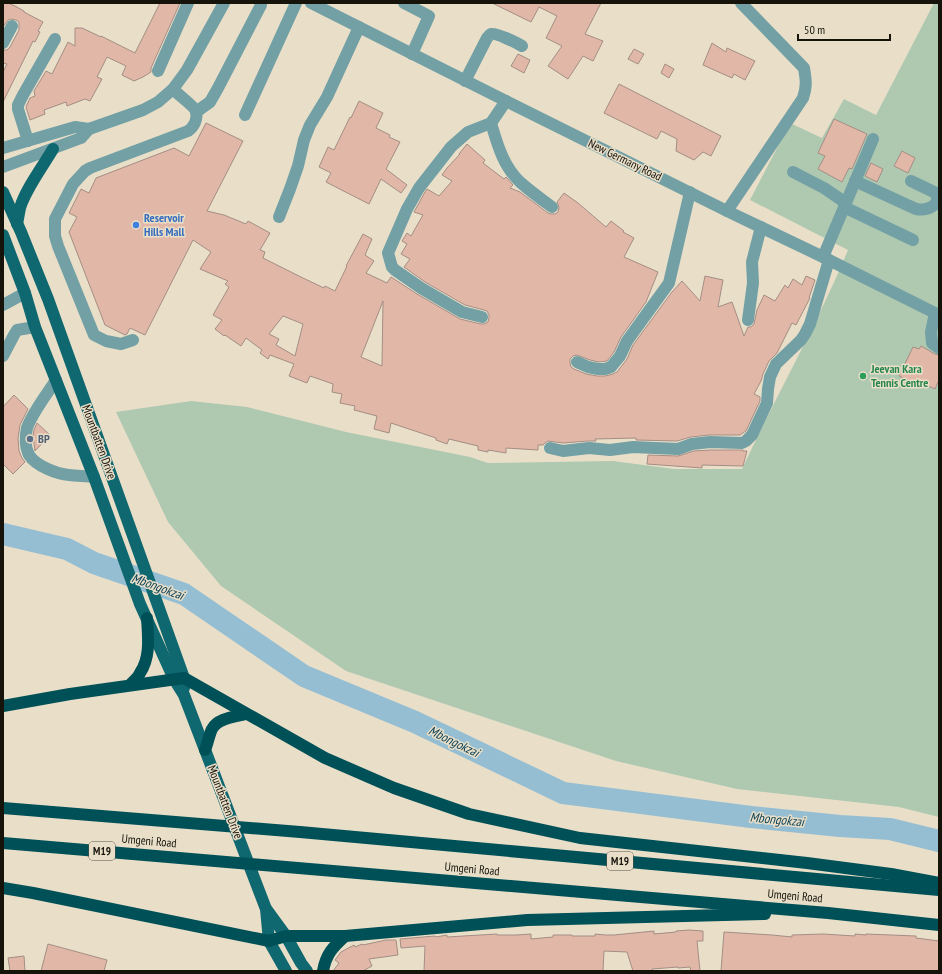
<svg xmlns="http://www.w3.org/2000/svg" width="942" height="974" viewBox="0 0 942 974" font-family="'PT Sans Narrow',sans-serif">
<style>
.green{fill:#afc8b0}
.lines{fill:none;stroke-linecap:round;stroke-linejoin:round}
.river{stroke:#96bed3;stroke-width:22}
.building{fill:#e1b8a8;stroke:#a48d84;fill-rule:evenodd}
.minor{stroke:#72a0a5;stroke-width:12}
.major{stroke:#0f676f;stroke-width:12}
.highway{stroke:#005057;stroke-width:12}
.shop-dot{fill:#3f7fe0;stroke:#e9dfc9;stroke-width:1.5}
.leisure-dot{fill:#2e9e5b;stroke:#e9dfc9;stroke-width:1.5}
.service-dot{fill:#5c6f8a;stroke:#e9dfc9;stroke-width:1.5}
.labels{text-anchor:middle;stroke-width:3;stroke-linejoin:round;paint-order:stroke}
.shield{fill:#e9dfc9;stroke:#555044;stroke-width:1}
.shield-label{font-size:11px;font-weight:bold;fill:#16130b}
.street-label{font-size:12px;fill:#16130b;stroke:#e9dfc9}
.shop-label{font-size:12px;font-weight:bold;fill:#366cbe;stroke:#e9dfc9;text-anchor:start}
.leisure-label{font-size:12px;font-weight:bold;fill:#27864d;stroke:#e9dfc9;text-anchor:start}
.service-label{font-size:12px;font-weight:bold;fill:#4e5e75;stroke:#e9dfc9;text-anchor:start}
.water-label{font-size:13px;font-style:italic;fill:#063e54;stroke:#e9dfc9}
</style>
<rect width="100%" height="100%" fill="#e9dfc9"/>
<path class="green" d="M934,3H939V817L899,807L737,789L616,761L346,671L221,586L168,522L116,412L191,401L247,407L346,432L470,457L488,463L613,461L674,469H742C776,396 817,325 848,250L750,200L790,123L822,138L844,99L876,115Z"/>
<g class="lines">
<polyline class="river" points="3,534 67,549 94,563 184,594 304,676 415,722 563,793 751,817 840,826 890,829 939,841"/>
</g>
<g class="building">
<polygon points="3,3 8,3 15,6 24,11 24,12 43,22 38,31 40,32 35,42 33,41 3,102 3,72 7,64 3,63 3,50 7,50 10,47 19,30 19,22 16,20 11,19 8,20 3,27"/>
<polygon points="160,3 180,3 151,68 151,72 143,77 134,81 122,75 126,66 107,57 97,77 102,79 90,101 85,99 67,106 66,102 44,110 45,114 30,120 26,107 30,98 35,96 34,91 46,71 52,74 68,42 75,46 75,28 82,28 101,37 101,36 135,53"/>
<polygon points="492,3 601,3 585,34 603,41 593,61 583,56 568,79 548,66 562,46 546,38 557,16 539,7 531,22"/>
<polygon points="712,43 726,52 727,48 755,61 745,80 734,74 732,78 703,65"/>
<polygon points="634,49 644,54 638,64 628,59"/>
<polygon points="518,54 530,60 524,73 511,66"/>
<polygon points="665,64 674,69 669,78 661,73"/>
<polygon points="619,84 721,136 711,156 703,152 694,160 676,151 677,139 661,131 657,139 604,113"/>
<polygon points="359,101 383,113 376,128 390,135 389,137 400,142 386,169 407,185 401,193 381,179 369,204 326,182 331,173 319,167 328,147 334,150 350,117 351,118"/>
<polygon points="834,119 867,134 852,169 849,168 842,182 818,169 825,156 818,153"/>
<path d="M206,123L243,141L207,211L224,215L246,224L248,221L270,233L260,250L265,252L263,258L303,278L324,288L325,286L335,291L347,266H346L363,234L372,239L365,255L374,261L366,273L387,283L391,277L417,294L460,319L481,324H484L488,322L489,318V315L487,311L484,310L465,305L425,282L404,267L410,259L401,254L407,244L402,241L407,233L411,236L423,215L414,212L425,192L427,189L439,196L452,181L442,175L447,168L460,154H459L467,144L485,160L483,163L504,179L506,177L513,185L510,188L520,192L548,213L551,214H555L558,212L559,207L557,202L564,193L578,203L606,227L611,221L624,231L623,232L634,238L624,257L658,272L646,302L621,337L614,352L607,361L599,362L590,360L577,355L573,356L570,359V363L571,367L574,369L586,374L597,376H605L613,374L617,372L627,359L633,345L672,292L682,281L700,301L705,276L723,280L718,307L732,302L744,336L748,327H751L754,324L757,310L764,295L775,301L785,285L788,288L793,279L802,285L806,276L815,280L809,298H810L796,325L792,323L777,353L769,361L763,374L761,381L754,394L760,397V401L746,431L740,435H709L691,437L677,441L636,440V438L595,439L596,441H588L563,443L548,441L545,443L543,445H538V450L506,448V453L488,450V452L478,450V446L449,439L447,444L436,440V438L391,423L389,433L374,429L377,416L354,410L355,406L340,403L342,394L332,392L333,384L316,378L310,376L307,383L289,376L294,364L270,355L268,359L260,353L262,350L246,338L241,346L225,335L224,336L215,329L222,320L213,315L229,287L225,284L228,281L200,269L211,252L193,240L145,335L130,328L127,334L125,335L105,325L69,232L77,217L69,213L81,189L89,193L96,178L174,148L189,156ZM383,301L382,366L361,357ZM283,316L303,324L295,356L276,345L279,339L269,334Z"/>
<polygon points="902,151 915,158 908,173 894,166"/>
<polygon points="871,163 883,169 877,182 865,176"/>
<polygon points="921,346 935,354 939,355 939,380 935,389 924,384 922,387 899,376 913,347 919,349"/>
<polygon points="14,395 28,409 20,425 18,438 19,451 22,458 25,462 13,474 3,464 3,407"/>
<polygon points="37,423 50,435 35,451 34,444 33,435 34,430"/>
<polygon points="710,450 743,450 743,451 747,451 743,466 702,465 702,468 647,464 648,455 678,456 694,451"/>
<polygon points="689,930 703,931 703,941 697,941 700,971 691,971 690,967 678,968 678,967 652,969 653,971 633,971 627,952 604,951 603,971 424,971 425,946 401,948 400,939 435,936 436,937 447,935 447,937 497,934 497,935 516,935 531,934 531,939 553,937 553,935 572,935 572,936 595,936 595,934 605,935 614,935 654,931 654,934 676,932 676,931"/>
<polygon points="724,932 772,935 792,937 792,935 823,934 855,936 855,934 866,935 866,934 916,936 916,938 939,941 939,971 721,971"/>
<polygon points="386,940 396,940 398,955 369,959 372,966 363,971 333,971 339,963 335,960 341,952 354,945 355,947 362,944 363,945"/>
<polygon points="48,944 107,960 104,971 41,971"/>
<polygon points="24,956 25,971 10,971 8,958"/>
</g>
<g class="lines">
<g class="minor">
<polyline points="311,3 506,101 727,211 823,257 939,315"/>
<polyline points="404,3 429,16 412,54"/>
<polyline points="3,43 12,26"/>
<polyline points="158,71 188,3"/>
<path d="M465,81L487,38C488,37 490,34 491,34C495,32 517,43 522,46"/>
<polyline points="196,112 210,102 218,88 261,5"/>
<polyline points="245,115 296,3"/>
<path d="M491,123C497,143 503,166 520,182C530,191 541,199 552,207"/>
<polyline points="28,141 18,109 18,105 23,95 55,39"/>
<polyline points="3,148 75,127 89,129 143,110 158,102 173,89 187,70 224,3"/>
<polyline points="3,167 81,138 89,129"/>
<polyline points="793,172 824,188 846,203"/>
<path d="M855,181L916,209C926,211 942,206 936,193L911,181"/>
<polyline points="844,207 913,240"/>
<path d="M727,211L803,98C807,86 806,80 804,68L741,3"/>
<polyline points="279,217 290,189 298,166 304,140 310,125 327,97 359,27"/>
<polyline points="823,257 873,139"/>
<polyline points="3,305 25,293"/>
<polyline points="935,313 931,332 932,343 939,348"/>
<polyline points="482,317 462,312 421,288 395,270 392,267 388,253 407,209 419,188 451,147 468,132 491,123 506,101"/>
<polyline points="748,320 753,283 752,262 761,227"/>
<path d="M133,340L121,344L106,341L94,335L58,246L55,236V219L73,184L85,171L90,168L188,131C194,127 198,119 196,111C194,106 177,94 173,89"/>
<polyline points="3,356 14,335 17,330 35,327"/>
<polyline points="577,362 588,367 598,369 605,369 611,367 620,356 627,341 669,283 690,192"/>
<path d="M56,380C47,394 32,413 27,428C25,436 25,447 29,455C36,466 57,474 69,475C77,476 86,476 94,477"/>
<polyline points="550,448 563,451 589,448 610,450 633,447 678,449 692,444 710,442 742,443 746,441 752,435 767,403 768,389 770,377 776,364 801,340 805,334 810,324 829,260"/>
</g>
<g class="major">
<polyline points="3,192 21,232 48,299 184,678 184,688"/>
<path d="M17,224C18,219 19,213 20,208C25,190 43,166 53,149"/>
<polyline points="3,235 25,293 35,327 94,477 140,604 174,679 184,695 266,909 269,941 286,971"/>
<polyline points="267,910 286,936 301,963 307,971"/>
</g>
<g class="highway">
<path d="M130,685C133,681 138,678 140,673C151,657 148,636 147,618"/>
<polyline points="3,706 70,694 184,678 325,758 394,788 469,814 580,838 807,863 891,874 939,883"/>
<path d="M205,750C208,743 209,735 212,729C218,718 235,717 246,714"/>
<polyline points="3,808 300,832 939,890"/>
<polyline points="3,843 828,913 939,925"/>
<polyline points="3,888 33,893 269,941 286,936 345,936 527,920 765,914"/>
<path d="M323,971C326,954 333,947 345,936"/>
</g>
</g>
<circle class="shop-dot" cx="136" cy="225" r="4"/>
<circle class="leisure-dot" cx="863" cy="376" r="4"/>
<circle class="service-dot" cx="30" cy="439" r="4"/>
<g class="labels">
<g class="shield">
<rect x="89" y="842" width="26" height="18" rx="3"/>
<rect x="607" y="852" width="26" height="18" rx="3"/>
</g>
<g class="shield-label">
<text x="102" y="855">M19</text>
<text x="620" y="865">M19</text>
</g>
<g class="street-label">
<text transform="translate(625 160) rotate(26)" y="4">New Germany Road</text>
<text transform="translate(99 442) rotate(70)" y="4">Mountbatten Drive</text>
<text transform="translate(225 802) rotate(69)" y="4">Mountbatten Drive</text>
<text transform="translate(149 841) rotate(5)" y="4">Umgeni Road</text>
<text transform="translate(472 869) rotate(5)" y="4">Umgeni Road</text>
<text transform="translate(795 896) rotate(5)" y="4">Umgeni Road</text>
</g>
<g class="shop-label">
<text x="144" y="222">Reservoir<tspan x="144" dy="14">Hills Mall</tspan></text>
</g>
<g class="leisure-label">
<text x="871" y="373">Jeevan Kara<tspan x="871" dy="14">Tennis Centre</tspan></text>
</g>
<g class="service-label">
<text x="38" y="443">BP</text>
</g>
<g class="water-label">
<text transform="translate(158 586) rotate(20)" y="5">Mbongokzai</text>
<text transform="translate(454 741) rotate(26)" y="5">Mbongokzai</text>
<text transform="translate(777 819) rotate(5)" y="5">Mbongokzai</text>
</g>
</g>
<rect width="942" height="974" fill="none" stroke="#16130b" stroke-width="8"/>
<path d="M798 34v6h92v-6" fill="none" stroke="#16130b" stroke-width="2"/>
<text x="804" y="34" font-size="12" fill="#16130b" stroke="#e9dfc9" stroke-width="3" paint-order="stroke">50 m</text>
</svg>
